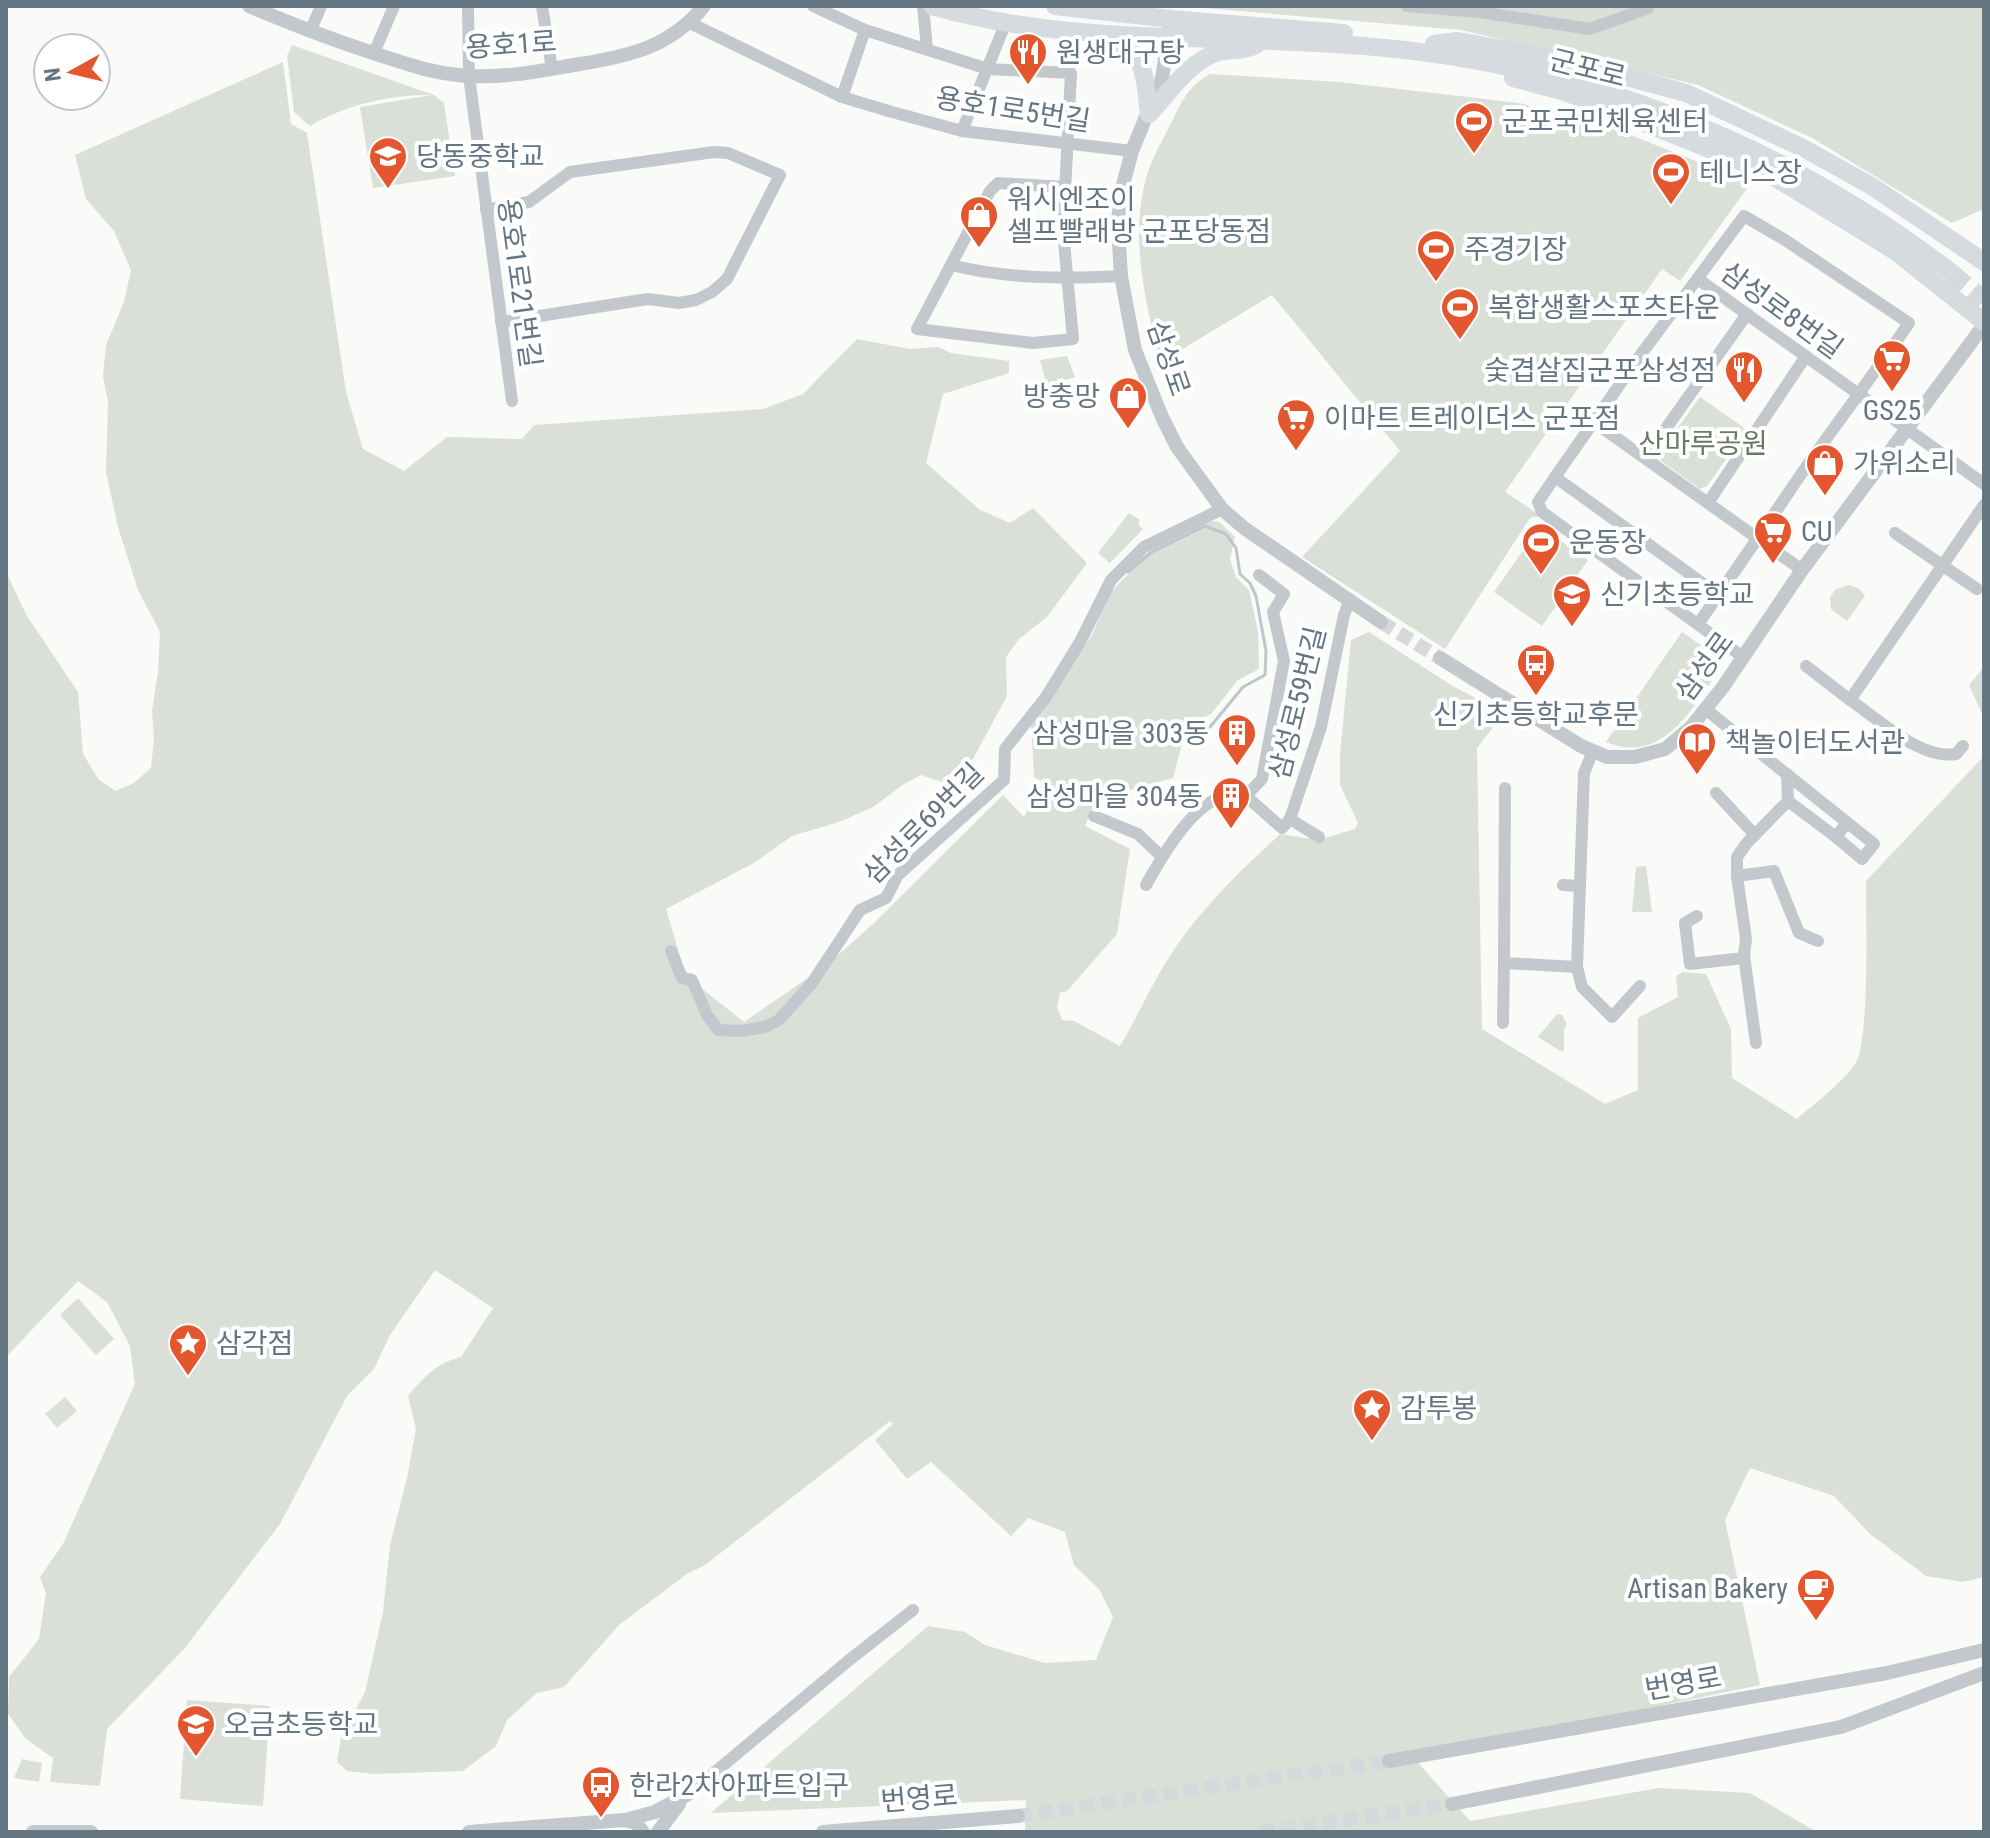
<svg xmlns="http://www.w3.org/2000/svg" width="1990" height="1838" viewBox="0 0 1990 1838" font-family="'Roboto Condensed','Noto Sans KR',sans-serif">
<style>
.green{fill:#dadfd7}
.lines{fill:none;stroke-linecap:round;stroke-linejoin:round}
.stream{stroke:#bbc7cb;stroke-width:3}
.tertiary-tunnel{stroke:#d5d9db;stroke-width:14;stroke-dasharray:14 7;stroke-linecap:butt}
.primary-tunnel{stroke:#d5d9db;stroke-width:18;stroke-dasharray:18 9;stroke-linecap:butt}
.minor{stroke:#c3c8cc;stroke-width:12}
.tertiary{stroke:#c3c8cc;stroke-width:14}
.primary{stroke:#d6dbdf;stroke-width:18}
.labels{text-anchor:middle;stroke-width:8;stroke-linejoin:round;paint-order:stroke}
.street-label{font-size:28px;fill:#657683;stroke:#fff}
.poi-label{font-size:28px;fill:#657683;stroke:#fff;text-anchor:start}
.park-label{font-size:28px;fill:#687a64;stroke:#fff}
</style>
<rect width="100%" height="100%" fill="#fafaf8"/>
<g class="green">
<polygon points="1181,6 1982,6 1984,209 1952,223 1812,138 1698,85 1461,30"/>
<path d="M292,45L434,95L444,103L455,176L373,188L360,107L432,95C392,94 344,105 310,126L294,112L287,56Z"/>
<path d="M283,62L291,124L307,133L346,392L363,449L404,471L447,437L522,439L534,425L763,409L803,394L857,339L910,349L938,347L951,353L1009,361V373L943,394L926,463L980,510L1010,523L1033,508L1087,563L1047,617L1019,639L1006,657L1007,696L973,759L942,782L921,775L904,784L873,807L839,822L792,836L754,863L666,909L686,976L744,1022L828,964L874,923L1003,795L1024,817L1043,782L1034,777L1031,723L1092,635L1109,594L1157,544L1205,520L1219,522L1235,537L1230,559L1236,577L1249,590L1258,631L1259,669L1238,680L1211,714L1187,725L1173,778L1096,799L1085,826L1130,849L1117,934L1067,991L1060,993L1057,1007L1062,1020L1074,1021L1120,1046C1137,1018 1150,987 1168,959C1198,911 1239,872 1280,834L1318,840L1355,829L1358,823L1340,785V754L1351,640L1369,632L1451,685L1504,713L1477,748L1482,1029L1605,1104L1638,1090V1018L1678,997L1676,976L1683,972L1706,974L1731,1029L1732,1078L1797,1119C1816,1102 1840,1085 1855,1064C1870,1043 1866,913 1866,881L1984,756V1577L1963,1582L1926,1576L1870,1534L1834,1496L1750,1468L1725,1520L1760,1685L1413,1757L1470,1821L1659,1788L1750,1793L1817,1832H1025L1026,1800L711,1813L928,1626L965,1632L985,1645L1045,1663L1096,1660L1113,1617L1099,1589L1074,1565L1065,1532L1028,1518L1011,1536L931,1462L907,1479L875,1440L893,1424L890,1421L705,1565L687,1574L619,1625L564,1687L537,1693L507,1720L496,1746L463,1771L375,1774L347,1771L337,1762L341,1737L365,1692L383,1612L390,1545L407,1478L416,1429L408,1396C424,1377 436,1363 461,1357L493,1308L435,1270L390,1335L374,1369L347,1396L280,1524L184,1649L107,1729L100,1786L50,1782L53,1758L26,1739L8,1714L9,1677L39,1639L46,1593L40,1577L63,1544L135,1384L130,1346L107,1302L78,1281L6,1357V572L27,616L78,692L83,754L99,780L116,791L134,783L151,768L154,739L152,711L158,672L160,632L138,590L118,527L106,472L108,402L103,376L106,345L124,302L131,270L114,231L86,199L75,155Z"/>
<path d="M1210,74L1339,82L1519,103L1593,120L1751,183L1680,281L1662,269L1505,492L1541,516L1530,518L1445,649L1302,557L1400,451L1272,295L1161,362C1145,304 1130,238 1146,178C1151,160 1161,143 1169,127C1182,102 1185,89 1210,74Z"/>
<polygon points="1067,356 1075,377 1047,386 1040,360"/>
<polygon points="1700,397 1747,430 1707,486 1700,489 1660,460 1658,455"/>
<polygon points="1129,513 1140,520 1138,525 1143,529 1110,563 1098,553"/>
<polygon points="1540,526 1588,560 1542,626 1494,592"/>
<polygon points="1848,585 1858,588 1865,596 1847,621 1831,609 1830,597 1835,590"/>
<path d="M1682,632L1724,661C1697,701 1666,767 1606,742Z"/>
<polygon points="1984,667 1984,718 1969,685"/>
<polygon points="1646,866 1652,912 1632,912 1636,867"/>
<polygon points="1557,1014 1562,1015 1567,1024 1564,1030 1564,1050 1562,1052 1538,1037"/>
<polygon points="78,1298 114,1339 96,1355 60,1315"/>
<polygon points="65,1397 77,1411 57,1428 45,1414"/>
<polygon points="187,1700 270,1706 263,1806 180,1799"/>
<polygon points="22,1759 42,1763 39,1782 14,1778"/>
</g>
<g class="lines">
<polyline class="stream" points="1128,572 1150,553 1205,526 1226,534 1236,548 1240,574 1250,583 1256,596 1266,651 1265,675 1243,687 1210,727 1191,733"/>
<g class="tertiary-tunnel">
<polyline points="1381,622 1440,658"/>
<polyline points="1018,1816 1389,1761"/>
<polyline points="1261,1832 1452,1804"/>
</g>
<polyline class="primary-tunnel" points="1952,273 1984,300"/>
<g class="minor">
<polyline points="468,6 469,76 512,401"/>
<polyline points="542,6 552,69"/>
<polyline points="813,6 865,30 988,69 1071,73 1063,231 1073,339 1033,343 917,329 990,191 998,183 1064,187"/>
<polyline points="923,6 927,49"/>
<polyline points="1407,6 1479,12 1590,29 1648,8"/>
<polyline points="690,23 842,97 892,112 962,131 1132,151"/>
<polyline points="310,32 321,6"/>
<polyline points="374,53 394,6"/>
<polyline points="842,97 865,30"/>
<polyline points="962,131 1006,22"/>
<polyline points="486,210 529,202 570,172 714,152 728,153 780,175 727,279 712,292 696,300 679,303 648,299 501,322"/>
<path d="M951,265C1007,279 1064,279 1121,276"/>
<polyline points="1698,279 1984,484"/>
<polyline points="1594,422 1802,570"/>
<polyline points="1645,458 1747,314"/>
<polyline points="1555,477 1538,502 1542,512 1743,657"/>
<polyline points="1708,503 1806,356"/>
<polyline points="1895,533 1977,589"/>
<path d="M1698,624C1735,572 1770,520 1806,467C1840,419 1876,371 1909,323L1785,240L1744,216L1639,357L1555,477L1719,595"/>
<polyline points="1806,666 1850,700"/>
<polyline points="1706,709 1714,716 1874,844 1862,859 1836,837 1847,822"/>
<path d="M1963,746L1956,754C1920,760 1880,720 1850,700L1984,505"/>
<polyline points="1787,774 1788,801 1836,837"/>
<polyline points="1505,788 1504,963 1577,967 1584,773 1593,751"/>
<polyline points="1716,793 1755,835"/>
<polyline points="1246,796 1262,779 1284,661 1273,612 1284,594 1259,575"/>
<polyline points="1094,816 1138,834 1162,857"/>
<polyline points="1319,837 1290,819 1321,727 1344,615 1350,599"/>
<polyline points="1737,876 1774,871 1799,933 1818,941"/>
<path d="M1146,885C1161,858 1186,815 1214,800C1222,795 1236,796 1246,796L1282,828L1290,819"/>
<polyline points="1563,885 1580,886"/>
<polyline points="1697,916 1685,923 1690,964 1744,958"/>
<polyline points="671,951 682,978 692,980 707,1015 718,1030 741,1031 765,1027 779,1020 812,983 860,910 886,898 898,875 1004,780 1005,749 1046,697 1080,642 1111,580 1144,547 1222,509"/>
<polyline points="1577,967 1582,987 1612,1017 1640,986"/>
<polyline points="1503,1023 1504,963"/>
<polyline points="1756,1043 1744,955 1746,939 1737,876 1737,857 1746,844 1788,801"/>
<polyline points="690,1793 848,1661 913,1610"/>
</g>
<g class="tertiary">
<path d="M249,6C291,24 333,40 376,54C407,64 437,75 471,76C508,78 544,70 580,64C630,56 670,47 704,6"/>
<polyline points="1170,28 1162,78 1132,151 1120,196 1118,226 1121,276 1135,350 1162,417 1177,447 1222,509 1244,528 1381,622"/>
<polyline points="1440,658 1581,746 1607,757 1635,757 1665,749 1691,727 1723,687 1802,570 1984,325"/>
<polyline points="1389,1761 1887,1673 1984,1650"/>
<polyline points="1452,1804 1841,1727 1984,1673"/>
<polyline points="625,1820 655,1812 690,1793"/>
<polyline points="33,1832 91,1832"/>
<polyline points="469,1832 624,1820 636,1823 643,1832"/>
<polyline points="658,1832 679,1804"/>
<polyline points="823,1832 1018,1816"/>
</g>
<g class="primary">
<path d="M932,6C1071,46 1221,34 1364,46C1580,63 1781,141 1952,273"/>
<polyline points="1055,6 1171,19 1344,33"/>
<path d="M1103,38C1110,41 1121,43 1127,47C1147,60 1146,94 1149,114"/>
<polyline points="1434,44 1458,41 1521,52 1578,64 1686,93 1805,149 1873,187 1984,262"/>
<polyline points="1513,78 1565,92 1607,108 1764,171 1895,251 1984,322"/>
<path d="M1149,114C1170,92 1189,61 1219,52C1232,49 1243,52 1256,45"/>
</g>
</g>
<defs>
<g id="restaurant-pin" transform="scale(2)"><path d="M0 17L-7.5 6A9.5 9.5 0 1 1 7.5 6Z" fill="#e4572e" stroke="#fff"/><path d="M-5-6h1v4h1v-4h1v4h1v-4h1v5L-1.5 .5V6h-2V.5L-5-1ZM5-6V6H3V1.5H1.5Q1.5-4 5-6Z" fill="#fff"/></g>
<g id="stadium-pin" transform="scale(2)"><path d="M0 17L-7.5 6A9.5 9.5 0 1 1 7.5 6Z" fill="#e4572e" stroke="#fff"/><path d="M0-5a6.5 5 0 1 0 0 10a6.5 5 0 1 0 0-10ZM-3.5-1.8h7v3.6h-7Z" fill="#fff"/></g>
<g id="school-pin" transform="scale(2)"><path d="M0 17L-7.5 6A9.5 9.5 0 1 1 7.5 6Z" fill="#e4572e" stroke="#fff"/><path d="M0-5L7-2L0 1L-7-2ZM-4 1L0 2.5L4 1V4Q0 6-4 4Z" fill="#fff"/></g>
<g id="shop-pin" transform="scale(2)"><path d="M0 17L-7.5 6A9.5 9.5 0 1 1 7.5 6Z" fill="#e4572e" stroke="#fff"/><path d="M-5-2.5h2.3a2.7 3.5 0 0 1 5.4 0H5L5.5 6h-11ZM-1.5-2.5h3a1.5 2.3 0 0 0-3 0Z" fill="#fff"/></g>
<g id="supermarket-pin" transform="scale(2)"><path d="M0 17L-7.5 6A9.5 9.5 0 1 1 7.5 6Z" fill="#e4572e" stroke="#fff"/><path d="M-6-5.5h2.5l.6 2H6L4.5 2H-2.5L-4.4-4H-6ZM-1.5 3.2a1.3 1.3 0 1 0 .1 0ZM3 3.2a1.3 1.3 0 1 0 .1 0Z" fill="#fff"/></g>
<g id="bus-pin" transform="scale(2)"><path d="M0 17L-7.5 6A9.5 9.5 0 1 1 7.5 6Z" fill="#e4572e" stroke="#fff"/><path d="M-5-6H5V4H4V6H2V4H-2V6H-4V4H-5ZM-3.5-4V0h7V-4ZM-3.5 1.2v1.5H-2V1.2ZM2 1.2v1.5H3.5V1.2Z" fill="#fff"/></g>
<g id="building-pin" transform="scale(2)"><path d="M0 17L-7.5 6A9.5 9.5 0 1 1 7.5 6Z" fill="#e4572e" stroke="#fff"/><path d="M-4-6H4V6H1V3H-1V6H-4ZM-2.5-4.3h1.7v1.8h-1.7ZM.8-4.3h1.7v1.8H.8ZM-2.5-1h1.7V.8h-1.7ZM.8-1h1.7V.8H.8Z" fill="#fff"/></g>
<g id="library-pin" transform="scale(2)"><path d="M0 17L-7.5 6A9.5 9.5 0 1 1 7.5 6Z" fill="#e4572e" stroke="#fff"/><path d="M-6-4Q-3-5.5-.7-3.5V5Q-3 3-6 4ZM6-4Q3-5.5 .7-3.5V5Q3 3 6 4Z" fill="#fff"/></g>
<g id="sight-pin" transform="scale(2)"><path d="M0 17L-7.5 6A9.5 9.5 0 1 1 7.5 6Z" fill="#e4572e" stroke="#fff"/><path d="M0-6L1.8-2.2L6-1.7L2.9 1.2L3.7 5.4L0 3.3L-3.7 5.4L-2.9 1.2L-6-1.7L-1.8-2.2Z" fill="#fff"/></g>
<g id="cafe-pin" transform="scale(2)"><path d="M0 17L-7.5 6A9.5 9.5 0 1 1 7.5 6Z" fill="#e4572e" stroke="#fff"/><path d="M-5.5-4.5H6V0H3Q3 3.5 0 3.5H-2.5Q-5.5 3.5-5.5 0ZM3-3.2v2h1.7v-2ZM-6 4.5H4V6H-6Z" fill="#fff"/></g>
</defs>
<g fill-rule="evenodd">
<use href="#restaurant-pin" x="1028" y="52"/>
<use href="#stadium-pin" x="1474" y="121"/>
<use href="#school-pin" x="388" y="156"/>
<use href="#stadium-pin" x="1671" y="172"/>
<use href="#shop-pin" x="979" y="215"/>
<use href="#stadium-pin" x="1436" y="249"/>
<use href="#stadium-pin" x="1460" y="307"/>
<use href="#supermarket-pin" x="1892" y="359"/>
<use href="#restaurant-pin" x="1744" y="370"/>
<use href="#shop-pin" x="1128" y="396"/>
<use href="#supermarket-pin" x="1296" y="418"/>
<use href="#shop-pin" x="1825" y="463"/>
<use href="#supermarket-pin" x="1773" y="531"/>
<use href="#stadium-pin" x="1541" y="542"/>
<use href="#school-pin" x="1572" y="594"/>
<use href="#bus-pin" x="1536" y="663"/>
<use href="#building-pin" x="1237" y="733"/>
<use href="#library-pin" x="1697" y="742"/>
<use href="#building-pin" x="1231" y="796"/>
<use href="#sight-pin" x="188" y="1343"/>
<use href="#sight-pin" x="1372" y="1408"/>
<use href="#cafe-pin" x="1816" y="1588"/>
<use href="#school-pin" x="196" y="1724"/>
<use href="#bus-pin" x="601" y="1785"/>
</g>
<g class="labels">
<g class="street-label">
<text transform="translate(511 44) rotate(-4)" y="10">용호1로</text>
<text transform="translate(1588 68) rotate(14)" y="10">군포로</text>
<text transform="translate(1013 109) rotate(9)" y="10">용호1로5번길</text>
<text transform="translate(520 283) rotate(82)" y="10">용호1로21번길</text>
<text transform="translate(1782 310) rotate(36)" y="10">삼성로8번길</text>
<text transform="translate(1169 358) rotate(71)" y="10">삼성로</text>
<text transform="translate(1704 666) rotate(-54)" y="10">삼성로</text>
<text transform="translate(1297 703) rotate(-76)" y="10">삼성로59번길</text>
<text transform="translate(923 823) rotate(-45)" y="10">삼성로69번길</text>
<text transform="translate(1683 1683) rotate(-10)" y="10">번영로</text>
<text transform="translate(919 1798) rotate(-5)" y="10">번영로</text>
</g>
<g class="poi-label">
<text x="1056" y="62">원생대구탕</text>
<text x="1502" y="131">군포국민체육센터</text>
<text x="416" y="166">당동중학교</text>
<text x="1699" y="182">테니스장</text>
<text x="1007" y="209">워시엔조이<tspan x="1007" dy="32">셀프빨래방 군포당동점</tspan></text>
<text x="1464" y="259">주경기장</text>
<text x="1488" y="317">복합생활스포츠타운</text>
<text x="1716" y="380" text-anchor="end">숯겹살집군포삼성점</text>
<text x="1100" y="406" text-anchor="end">방충망</text>
<text x="1892" y="420" text-anchor="middle">GS25</text>
<text x="1324" y="428">이마트 트레이더스 군포점</text>
<text x="1853" y="473">가위소리</text>
<text x="1801" y="541">CU</text>
<text x="1569" y="552">운동장</text>
<text x="1600" y="604">신기초등학교</text>
<text x="1536" y="724" text-anchor="middle">신기초등학교후문</text>
<text x="1209" y="743" text-anchor="end">삼성마을 303동</text>
<text x="1725" y="752">책놀이터도서관</text>
<text x="1203" y="806" text-anchor="end">삼성마을 304동</text>
<text x="216" y="1353">삼각점</text>
<text x="1400" y="1418">감투봉</text>
<text x="1788" y="1598" text-anchor="end">Artisan Bakery</text>
<text x="224" y="1734">오금초등학교</text>
<text x="629" y="1795">한라2차아파트입구</text>
</g>
<g class="park-label">
<text x="1703" y="453">산마루공원</text>
</g>
</g>
<rect width="1990" height="1838" fill="none" stroke="#657683" stroke-width="16"/>
<g transform="translate(72 72) rotate(262)"><circle r="38" fill="#ffffff" stroke="#c1c8cd" stroke-width="2"/>
<path d="M0-6L14 30L0 20L-14 30Z" fill="#e4572e"/>
<text y="-12" font-size="22" font-weight="bold" text-anchor="middle" fill="#657683">N</text>
</g>
</svg>
